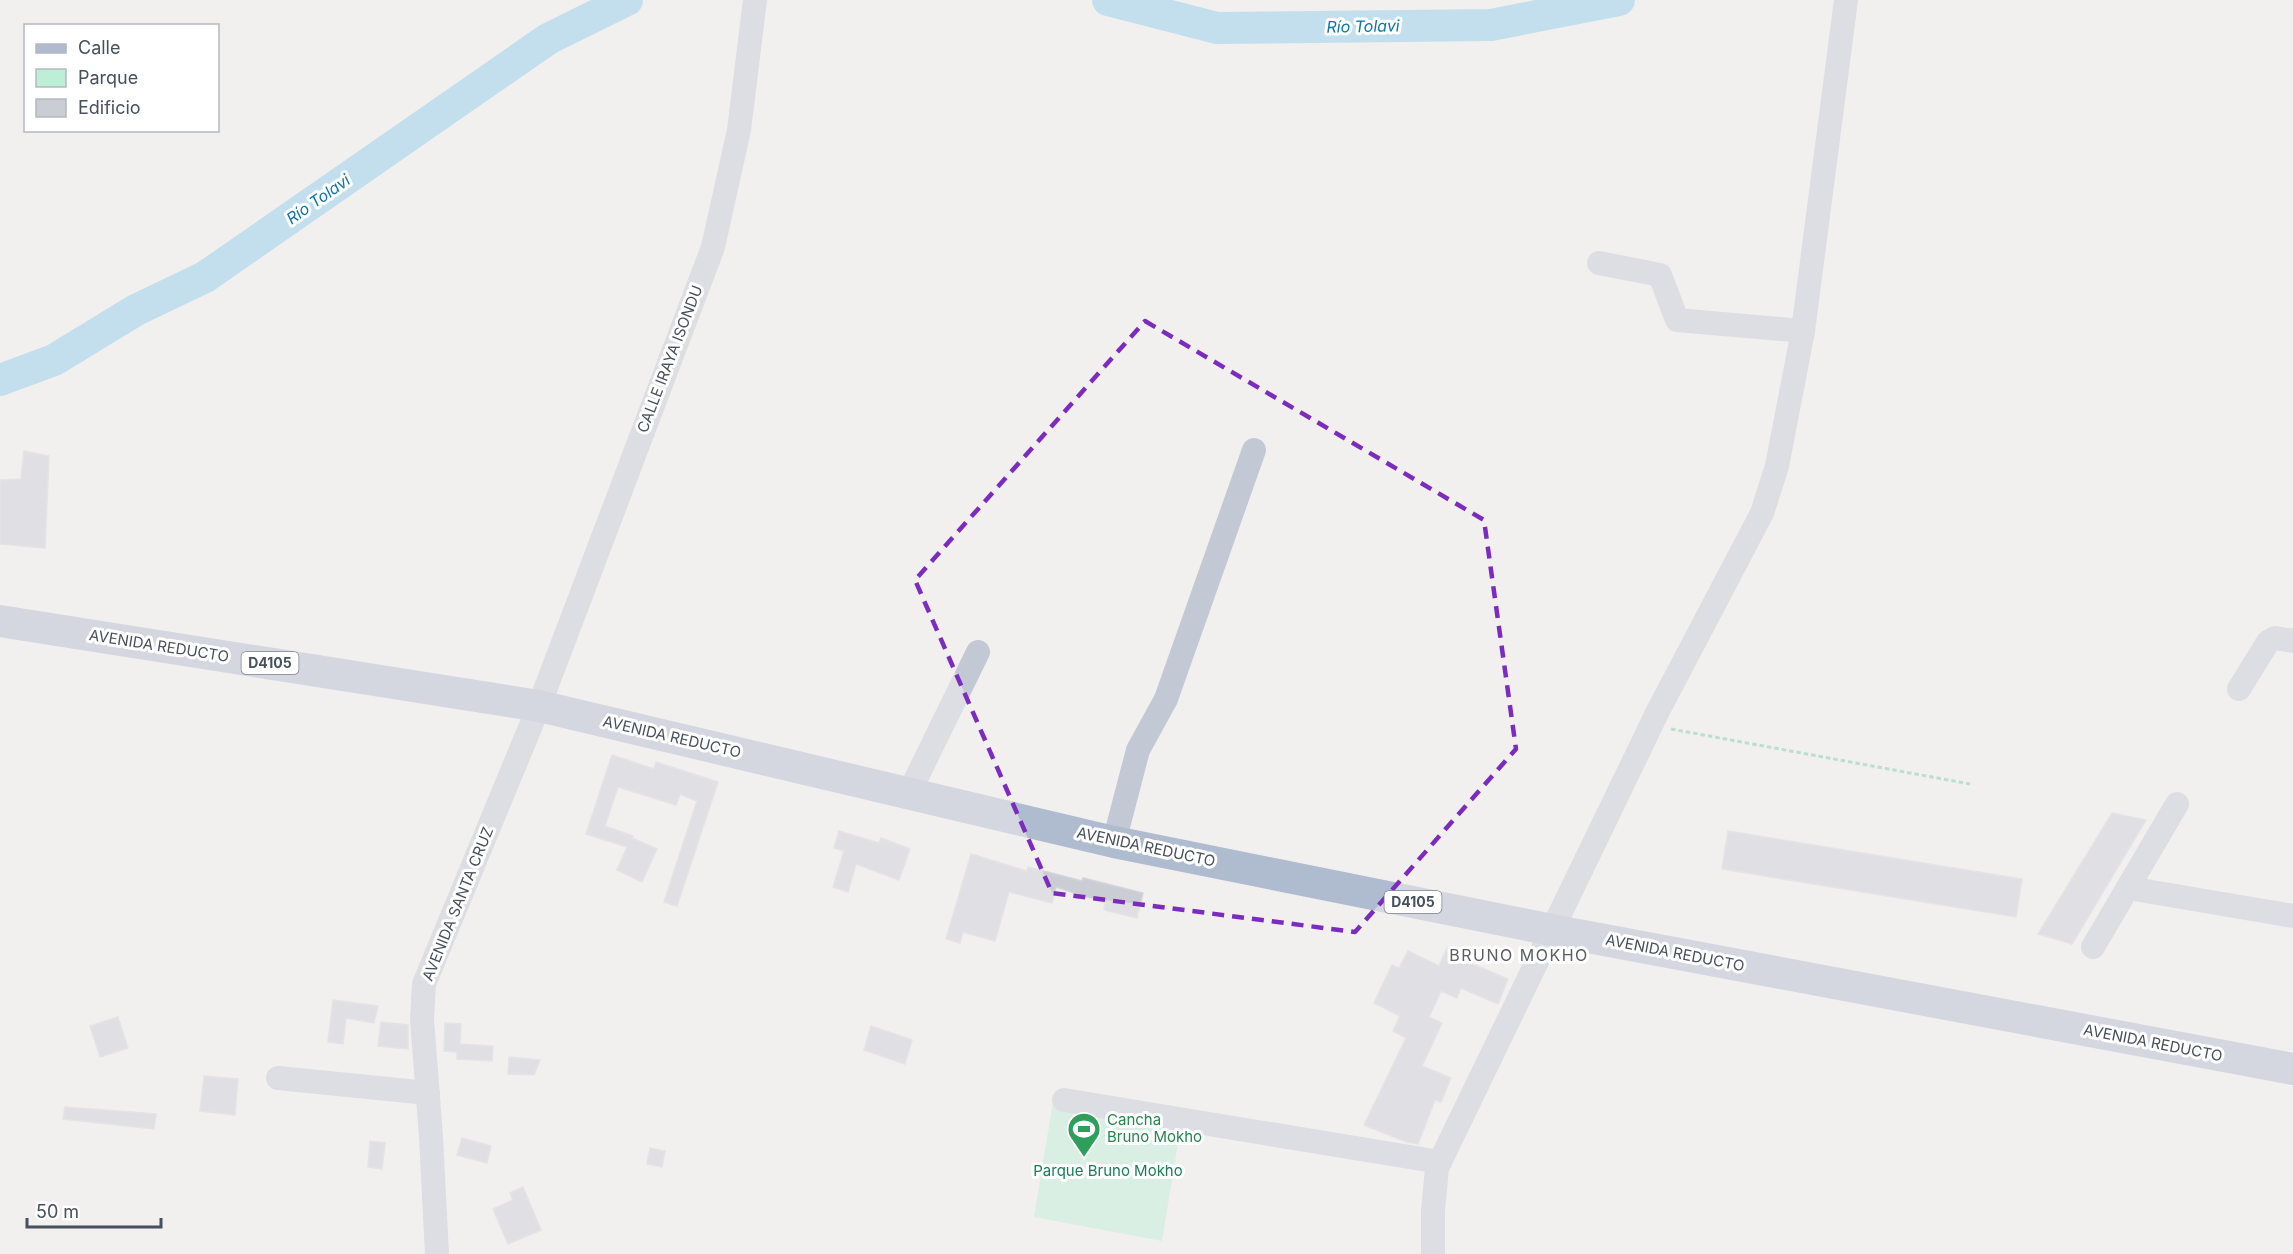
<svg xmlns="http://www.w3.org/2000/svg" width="2293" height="1254" viewBox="0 0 2293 1254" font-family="Inter,sans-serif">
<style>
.green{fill:#bdefd7}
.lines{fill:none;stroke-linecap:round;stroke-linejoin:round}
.river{stroke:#8accec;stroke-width:32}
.building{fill:#cbcdd5;stroke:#d3d4db;stroke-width:1.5}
.path{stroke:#75cdad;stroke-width:3;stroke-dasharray:4.5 3;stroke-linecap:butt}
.minor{stroke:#c3c9d4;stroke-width:24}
.major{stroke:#afbbce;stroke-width:32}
.marked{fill:none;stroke:#7b2cbf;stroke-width:4.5;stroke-dasharray:12 8;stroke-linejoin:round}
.labels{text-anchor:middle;stroke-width:6;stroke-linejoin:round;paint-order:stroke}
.shield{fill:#fff;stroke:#7e848e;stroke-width:1.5}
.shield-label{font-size:14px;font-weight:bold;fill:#47505d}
.street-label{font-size:15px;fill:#47505d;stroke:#fff}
.leisure-label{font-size:15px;fill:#27864d;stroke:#fff;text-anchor:start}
.park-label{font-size:15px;fill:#177f57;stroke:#fff}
.water-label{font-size:16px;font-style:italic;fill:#0c76ab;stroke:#fff}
.neighbourhood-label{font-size:16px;letter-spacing:1.5px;fill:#5c5e64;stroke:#fff}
</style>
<rect width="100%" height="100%" fill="#f2efef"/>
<polygon class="green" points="1053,1102 1181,1125 1162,1241 1034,1217"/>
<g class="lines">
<g class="river">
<polyline points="1108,0 1217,28 1491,25 1619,0"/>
<polyline points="0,380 54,360 136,310 205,277 548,39 627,0"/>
</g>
</g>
<g class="building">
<polygon points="24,451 49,456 45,548 0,544 0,480 21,479"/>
<polygon points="612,755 654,769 656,762 718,782 677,906 664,902 697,801 680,794 676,805 618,787 605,826 633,836 632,838 657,849 642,882 617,870 627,847 586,834"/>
<polygon points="2112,813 2146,820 2072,944 2038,934"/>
<polygon points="839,831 879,843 881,838 910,849 899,880 856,864 848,892 833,887 844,851 834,848"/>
<polygon points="1728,831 2022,879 2016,917 1722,869"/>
<polygon points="971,854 1027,871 1028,867 1082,881 1083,878 1143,893 1137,918 1104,910 1105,903 1056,887 1052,903 1009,892 995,941 963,932 960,943 946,939"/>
<polygon points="1447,948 1474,960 1472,964 1508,979 1498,1004 1461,988 1457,998 1441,991 1429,1017 1442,1023 1422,1066 1451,1078 1441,1102 1435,1100 1418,1144 1407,1142 1364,1125 1406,1038 1393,1031 1400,1016 1374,1003 1392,965 1399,968 1408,951 1439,966"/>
<polygon points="333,1000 378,1006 374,1023 346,1018 343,1044 328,1042"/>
<polygon points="118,1017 128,1048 100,1057 90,1026"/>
<polygon points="381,1022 408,1025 408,1049 378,1046"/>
<polygon points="445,1023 461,1024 460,1044 493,1046 492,1061 457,1059 457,1052 444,1051"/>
<polygon points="871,1026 912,1040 905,1064 864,1050"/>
<polygon points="509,1057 540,1060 534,1075 508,1074"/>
<polygon points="204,1076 238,1079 235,1115 200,1111"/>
<polygon points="65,1107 156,1114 154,1129 63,1119"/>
<polygon points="462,1138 491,1146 487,1163 457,1155"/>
<polygon points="370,1141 385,1143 382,1169 368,1167"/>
<polygon points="650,1148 665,1151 662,1167 647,1164"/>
<polygon points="523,1187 541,1230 508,1244 493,1209 513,1200 510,1193"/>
</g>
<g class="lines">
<polyline class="path" points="1671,729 1970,784"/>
<g class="minor">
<polyline points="1599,263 1660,275 1677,320 1803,331"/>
<polyline points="2239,689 2268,642 2275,638 2293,641"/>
<polyline points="909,793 978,652"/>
<polyline points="1114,842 1138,750 1166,699 1254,450"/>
<polyline points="2128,888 2293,916"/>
<polyline points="2093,947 2177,804"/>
<polyline points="278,1078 428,1093"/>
<polyline points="1064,1100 1440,1162"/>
<polyline points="437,1254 431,1137 422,1019 424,984 539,706 713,247 739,130 755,0"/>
<polyline points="1433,1254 1433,1211 1437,1168 1658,711 1762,513 1777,466 1803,331 1846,0"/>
</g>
<polyline class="major" points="0,621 539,706 1114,842 1567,933 2293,1069"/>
</g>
<path d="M0 0H2293V1254H0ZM1145,321L1484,520L1516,749L1355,932L1052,893L915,580Z" fill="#f2efef" fill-opacity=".55" fill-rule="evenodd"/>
<path class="marked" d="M1145,321L1484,520L1516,749L1355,932L1052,893L915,580Z"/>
<defs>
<g id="stadium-pin" transform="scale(1.725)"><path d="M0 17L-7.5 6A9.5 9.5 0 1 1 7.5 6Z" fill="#2e9e5b" stroke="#fff"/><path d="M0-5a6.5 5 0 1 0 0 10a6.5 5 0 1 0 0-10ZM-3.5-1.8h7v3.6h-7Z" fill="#fff"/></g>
</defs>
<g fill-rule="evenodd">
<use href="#stadium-pin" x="1084" y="1129"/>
</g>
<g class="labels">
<g class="shield">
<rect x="241.5" y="652" width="57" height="22" rx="4.5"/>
<rect x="1384.5" y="891" width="57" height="22" rx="4.5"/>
</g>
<g class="shield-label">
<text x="270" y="668">D4105</text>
<text x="1413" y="907">D4105</text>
</g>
<g class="street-label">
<text transform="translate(670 359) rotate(-69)" y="5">CALLE IRAYA ISONDU</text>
<text transform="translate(159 646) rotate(9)" y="5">AVENIDA REDUCTO</text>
<text transform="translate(672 737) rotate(13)" y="5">AVENIDA REDUCTO</text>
<text transform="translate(1146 847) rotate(12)" y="5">AVENIDA REDUCTO</text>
<text transform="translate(458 904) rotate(-68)" y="5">AVENIDA SANTA CRUZ</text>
<text transform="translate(1675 953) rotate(11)" y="5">AVENIDA REDUCTO</text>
<text transform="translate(2153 1043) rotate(11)" y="5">AVENIDA REDUCTO</text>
</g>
<g class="leisure-label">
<text x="1107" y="1125">Cancha<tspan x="1107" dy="17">Bruno Mokho</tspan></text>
</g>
<g class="park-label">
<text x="1108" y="1176">Parque Bruno Mokho</text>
</g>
<g class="water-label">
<text transform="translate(1363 26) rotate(-1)" y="6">Río Tolavi</text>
<text transform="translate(318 199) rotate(-35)" y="6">Río Tolavi</text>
</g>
<g class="neighbourhood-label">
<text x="1519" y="961">BRUNO MOKHO</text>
</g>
</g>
<rect x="24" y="24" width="195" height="108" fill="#ffffff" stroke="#b5b9be" stroke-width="1.5"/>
<rect x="36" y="44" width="30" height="9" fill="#afbbce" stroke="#b5b9be" stroke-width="1.5"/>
<text x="78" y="54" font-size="18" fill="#47505d">Calle</text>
<rect x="36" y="69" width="30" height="18" fill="#bdefd7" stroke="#b5b9be" stroke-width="1.5"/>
<text x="78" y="84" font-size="18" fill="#47505d">Parque</text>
<rect x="36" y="99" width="30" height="18" fill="#cbcdd5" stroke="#b5b9be" stroke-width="1.5"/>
<text x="78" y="114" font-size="18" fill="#47505d">Edificio</text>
<path d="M27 1218v9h134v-9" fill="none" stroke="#47505d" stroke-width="3"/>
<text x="36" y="1218" font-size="18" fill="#47505d" stroke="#ffffff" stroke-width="4.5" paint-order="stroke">50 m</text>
</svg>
